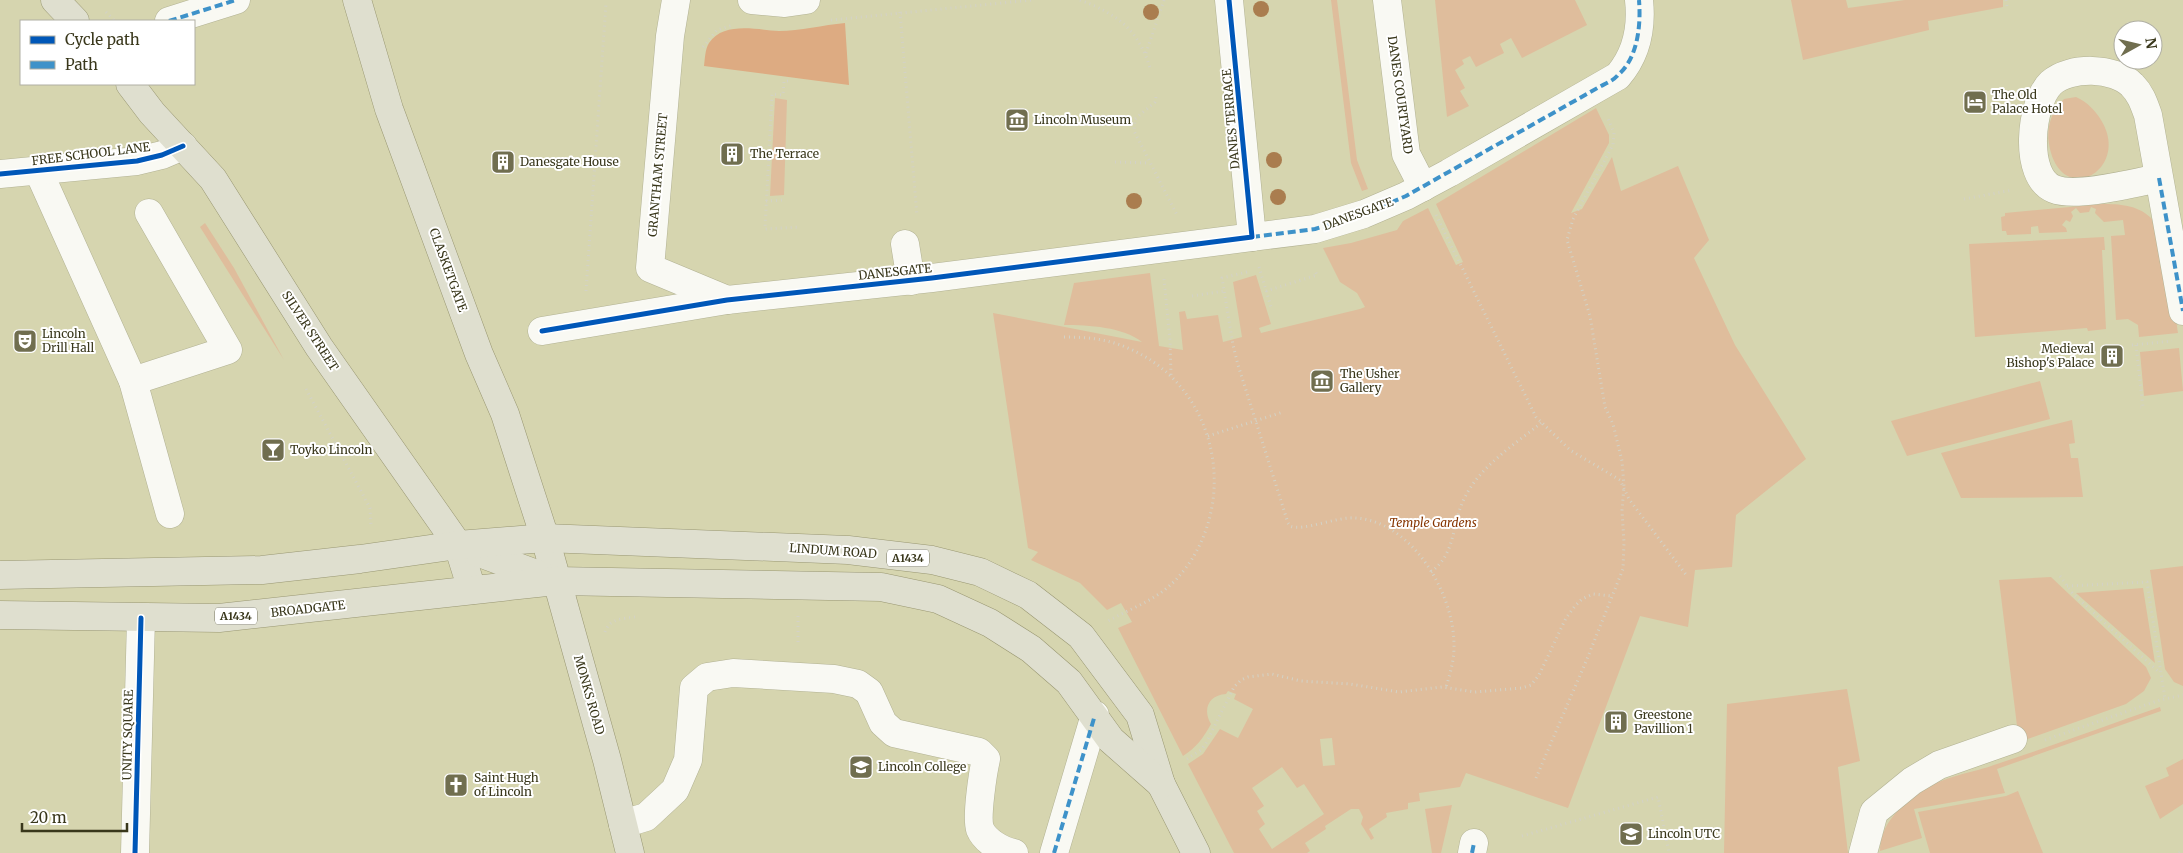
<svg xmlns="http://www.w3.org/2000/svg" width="2183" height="853" viewBox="0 0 2183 853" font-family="Merriweather,serif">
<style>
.green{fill:#dfbd9c;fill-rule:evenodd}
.forest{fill:#ddab82}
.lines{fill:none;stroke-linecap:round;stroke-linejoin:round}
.minor-casing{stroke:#b2b293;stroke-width:29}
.major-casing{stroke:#999772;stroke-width:29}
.path{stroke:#d3d2c6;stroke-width:3;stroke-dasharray:1 4;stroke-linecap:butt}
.minor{stroke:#f9f9f3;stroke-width:28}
.major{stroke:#dfdfcf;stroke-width:28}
.quiet{stroke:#3e92c9;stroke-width:4;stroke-dasharray:8 4;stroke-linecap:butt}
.cycleway-casing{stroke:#fff;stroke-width:8}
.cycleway{stroke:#0057b8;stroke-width:5}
.tree{fill:#aa7d4f}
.labels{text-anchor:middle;stroke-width:4;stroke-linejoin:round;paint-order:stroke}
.shield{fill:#fff;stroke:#74735f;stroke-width:1}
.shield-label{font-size:11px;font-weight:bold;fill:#39371b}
.street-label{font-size:12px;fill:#39371b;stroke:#fff}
.poi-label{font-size:12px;fill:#39371b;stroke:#fff;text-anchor:start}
.park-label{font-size:12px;font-style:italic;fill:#863500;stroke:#fff}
</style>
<rect width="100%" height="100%" fill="#d6d5af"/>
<g class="green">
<polygon points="1331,0 1337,0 1357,160 1368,189 1362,191 1351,163"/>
<polygon points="1435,0 1575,0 1587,25 1522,58 1511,38 1500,44 1504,53 1476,67 1470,56 1462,60 1464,64 1455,70 1465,88 1460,91 1469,106 1447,117"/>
<polygon points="1791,0 1846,0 1848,8 1905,0 2003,0 2003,7 1928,21 1929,30 1803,60"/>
<path d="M2076,97C2087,102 2095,110 2101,120C2132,170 2060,210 2049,144C2046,127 2052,110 2064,99Z"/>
<polygon points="775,98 787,100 784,195 770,196"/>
<path d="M1596,108L1609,135V143L1571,213L1582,209L1612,157L1621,191L1678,166L1709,240L1694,258L1735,345L1806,459L1736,515L1732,567L1695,570L1688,627L1640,616L1568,808L1466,773L1460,787L1419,793L1420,801L1408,803V809L1386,813L1387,817L1369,829L1374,838L1371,840L1361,824L1363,817L1359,809H1351L1325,826L1326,829L1305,843L1310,851L1307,853H1234L1188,764L1203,754L1220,729L1238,738L1253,709L1234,699L1236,694L1228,691L1226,694C1209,695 1202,709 1211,724C1204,737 1196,748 1183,756L1118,628L1132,622L1121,603L1107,610L1080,583L1031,560L1038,552L1028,548L993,313L1142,342C1123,327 1089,325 1064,325L1074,283L1150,273L1159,346L1183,350L1179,312L1185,311L1187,319L1218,315L1223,342L1242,337L1233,282L1256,275L1271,324L1259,328L1261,333L1360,309L1365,307L1357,293L1340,282L1323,248L1351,243L1397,230L1403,221L1428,208L1456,265L1463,262L1436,204ZM1332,738L1335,765L1323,766L1320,739ZM1282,767L1297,788L1304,784L1324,814L1272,849L1259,829L1265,824L1257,811L1264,806L1252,788Z"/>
<path d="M2102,204C2119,204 2137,205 2150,217C2170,237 2174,304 2178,333L2139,337L2138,325L2128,319L2116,320L2111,236L2125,235L2123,220L2104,222L2095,213L2096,209L2091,207L2089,212L2080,213L2076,208L2071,212L2073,216L2070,222L2066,220L2062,225L2066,228L2067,232L2039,233L2038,226L2031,227V234L2007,235L2006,231H2002L2001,217L2005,216V213Z"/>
<polygon points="205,223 234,268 284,360 200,227"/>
<polygon points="2104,237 2105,250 2102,250 2106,329 2088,331 2087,328 1975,337 1969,244"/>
<polygon points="2179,348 2183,391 2144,396 2140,352"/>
<polygon points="2040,381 2050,419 1907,456 1891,421"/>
<polygon points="2072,420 2075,443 2069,444 2071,458 2078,458 2083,497 1961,498 1941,453"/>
<polygon points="2183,566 2183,686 2174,682 2165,669 2150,570"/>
<polygon points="2051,577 2146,667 2151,678 2144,691 2126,704 2019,742 1999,580"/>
<polygon points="2143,588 2155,663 2076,593"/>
<polygon points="1847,689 1860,761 1838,767 1848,853 1724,853 1727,704"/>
<path d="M2160,707L2161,711L1997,769L2005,793L1914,809L1922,838L1880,851C1880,824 1901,805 1922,791C1943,776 1973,773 1997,764C2052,746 2105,726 2160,707Z"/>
<polygon points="2183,759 2183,804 2160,819 2145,786 2169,776 2166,768"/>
<polygon points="2018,791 2043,853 1930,853 1918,812 2006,796"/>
<polygon points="1452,805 1441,853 1432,853 1425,809"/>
</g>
<path class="forest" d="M845,23L849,85L704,66C705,59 705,49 709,43C724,21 757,30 779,31C800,31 823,25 845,23Z"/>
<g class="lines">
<g class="minor-casing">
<g id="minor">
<polyline points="676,0 670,36 650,268 727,300"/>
<polyline points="752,0 785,3 806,0"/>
<polyline points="1229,0 1252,237"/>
<polyline points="1387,0 1406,154 1423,187"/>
<polyline points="169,21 236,0"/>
<polyline points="38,170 133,381 170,514"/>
<polyline points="0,174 137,161 162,155 183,146"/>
<path d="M2159,178C2134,183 2076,198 2054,189C2023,177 2030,103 2051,83C2070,66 2115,67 2132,85C2141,94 2144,104 2148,115L2183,311"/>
<polyline points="905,244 911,281"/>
<path d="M542,331L727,300L932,278L1315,229L1364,214L1406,196L1449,173L1618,76C1636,55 1642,28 1639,0"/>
<polyline points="133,381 228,350 149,213"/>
<path d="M623,824L646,817L675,790L688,760L694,688L707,677L733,673L834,679L858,684L869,692L883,723L894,733L979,752L986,759C983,772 976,817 980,829C985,841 1002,851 1014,853"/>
<polyline points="135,853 141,618"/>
<polyline points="1054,853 1095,715"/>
<polyline points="1472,853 1474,843"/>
<polyline points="1863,853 1874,812 1912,781 1939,765 2013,739"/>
</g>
</g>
<g class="major-casing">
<g id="major">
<polyline points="55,0 75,21"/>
<polyline points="357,0 389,109 479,354 505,414 523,470 545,538 607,760 630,853"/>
<polyline points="130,84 152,113 213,179 319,347 458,545 472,590"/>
<polyline points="466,548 550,579"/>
<polyline points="0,575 262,570 360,559 458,545 545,538 848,550 932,560 980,572 1028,595 1081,636 1140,715 1161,784 1196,853"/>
<polyline points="0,615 219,618 556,581 881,587 938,599 990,623 1031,649 1069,682 1111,740 1161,784"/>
</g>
</g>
<g class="path">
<path d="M1080,0C1117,14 1138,29 1150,68"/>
<polyline points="2006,0 2007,6"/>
<polyline points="106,12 115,21"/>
<polyline points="900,12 917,216"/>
<polyline points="831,20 1032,0"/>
<polyline points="703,47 717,30 733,25"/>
<polyline points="1146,53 1164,0"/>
<polyline points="788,81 784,81 783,95 772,94 765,229 800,227"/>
<polyline points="1156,97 1155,102 1135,119 1134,131 1177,215"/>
<polyline points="1115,162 1150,163"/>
<polyline points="1964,199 2013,190"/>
<polyline points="766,201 784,200"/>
<polyline points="1436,215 1536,417 1570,450 1620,480 1629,499 1687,576"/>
<polyline points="1259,267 1271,307"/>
<path d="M1247,272L1222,278L1233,345L1238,365L1288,523L1290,526C1302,532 1338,516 1356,518C1413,522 1455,595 1454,647C1454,661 1450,674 1446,687"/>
<polyline points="1164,279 1170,340 1171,375"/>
<polyline points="586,291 606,3"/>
<polyline points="1266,291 1317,275 1315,271"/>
<polyline points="1192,296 1224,291"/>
<path d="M1064,337C1087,337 1109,339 1130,349C1215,386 1240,496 1185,569C1162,599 1139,604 1108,621"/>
<polyline points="2132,345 2172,341"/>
<polyline points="2136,345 2143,407 2140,407"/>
<polyline points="306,389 370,508 371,526"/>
<polyline points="1208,436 1283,412"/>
<path d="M1431,572C1457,552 1451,525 1464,499C1479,467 1514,445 1541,423"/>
<polyline points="2060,576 2073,594 2160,673"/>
<polyline points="2067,586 2147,582 2165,699"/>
<polyline points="798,616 798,645"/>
<path d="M605,632C610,618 622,619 635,617"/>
<polyline points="2045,740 2160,700 2183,695"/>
<polyline points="1187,759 1201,750 1206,743 1234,687 1241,680 1248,677 1272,674 1301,681 1350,684 1399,692 1442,687 1475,692 1522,688 1531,685 1539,675 1566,618 1575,606 1582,599 1593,594 1612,596"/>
<polyline points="1536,778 1587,659 1623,569 1624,543 1622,510 1624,486 1622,461 1613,424 1605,407 1590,316 1567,240 1573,219 1613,145 1614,133 1608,119"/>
<polyline points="1522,836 1658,797 1669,853"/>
<polyline points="2179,853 2183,850"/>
</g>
<use href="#minor" class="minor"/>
<use href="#major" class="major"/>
<g class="quiet">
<polyline points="169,21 236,0"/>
<polyline points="2159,178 2183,311"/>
<path d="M1252,237L1315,229L1364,214L1406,196L1601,86C1607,83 1614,80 1618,75C1638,58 1641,25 1639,0"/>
<polyline points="1054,853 1095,715"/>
<polyline points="1472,853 1474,843"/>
</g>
<g class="cycleway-casing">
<g id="cycleway">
<polyline points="0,174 137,161 162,155 183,146"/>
<polyline points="542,331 727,300 932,278 1252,237 1229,0"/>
<polyline points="135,853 141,618"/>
</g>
</g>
<use href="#cycleway" class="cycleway"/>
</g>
<g class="tree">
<circle cx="1261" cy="9" r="8"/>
<circle cx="1151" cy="12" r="8"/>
<circle cx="1274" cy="160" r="8"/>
<circle cx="1278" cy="197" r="8"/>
<circle cx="1134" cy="201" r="8"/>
</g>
<defs>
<g id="hotel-square" transform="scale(1.25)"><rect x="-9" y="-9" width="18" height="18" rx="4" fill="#706e4f" stroke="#fff"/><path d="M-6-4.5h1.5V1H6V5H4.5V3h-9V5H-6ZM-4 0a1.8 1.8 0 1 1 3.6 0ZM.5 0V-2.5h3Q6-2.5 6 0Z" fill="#fff"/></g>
<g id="museum-square" transform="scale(1.25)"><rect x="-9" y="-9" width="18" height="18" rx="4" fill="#706e4f" stroke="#fff"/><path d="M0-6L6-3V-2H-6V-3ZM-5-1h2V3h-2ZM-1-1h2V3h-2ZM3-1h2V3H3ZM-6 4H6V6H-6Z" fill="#fff"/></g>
<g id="building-square" transform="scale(1.25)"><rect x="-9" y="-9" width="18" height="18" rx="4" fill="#706e4f" stroke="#fff"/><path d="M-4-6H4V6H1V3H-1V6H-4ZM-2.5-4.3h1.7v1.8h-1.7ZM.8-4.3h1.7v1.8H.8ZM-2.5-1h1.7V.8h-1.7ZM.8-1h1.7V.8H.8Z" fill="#fff"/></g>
<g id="theatre-square" transform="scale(1.25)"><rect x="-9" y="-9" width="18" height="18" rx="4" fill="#706e4f" stroke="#fff"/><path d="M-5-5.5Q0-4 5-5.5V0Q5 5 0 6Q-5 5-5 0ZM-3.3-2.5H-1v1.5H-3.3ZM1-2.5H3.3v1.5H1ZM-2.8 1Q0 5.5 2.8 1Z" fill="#fff"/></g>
<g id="bar-square" transform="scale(1.25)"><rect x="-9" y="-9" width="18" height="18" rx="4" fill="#706e4f" stroke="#fff"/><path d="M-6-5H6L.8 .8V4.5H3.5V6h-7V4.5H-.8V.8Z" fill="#fff"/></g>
<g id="university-square" transform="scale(1.25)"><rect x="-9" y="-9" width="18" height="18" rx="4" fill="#706e4f" stroke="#fff"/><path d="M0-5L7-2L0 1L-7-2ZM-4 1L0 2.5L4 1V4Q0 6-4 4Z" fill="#fff"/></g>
<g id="church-square" transform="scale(1.25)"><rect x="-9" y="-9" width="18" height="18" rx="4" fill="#706e4f" stroke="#fff"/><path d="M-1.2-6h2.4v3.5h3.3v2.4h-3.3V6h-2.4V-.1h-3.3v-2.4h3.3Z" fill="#fff"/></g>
<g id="school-square" transform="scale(1.25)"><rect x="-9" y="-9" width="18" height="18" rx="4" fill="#706e4f" stroke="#fff"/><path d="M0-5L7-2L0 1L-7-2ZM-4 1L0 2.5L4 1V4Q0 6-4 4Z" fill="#fff"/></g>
</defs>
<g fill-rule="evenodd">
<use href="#hotel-square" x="1975" y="102"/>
<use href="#museum-square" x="1017" y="120"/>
<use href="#building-square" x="732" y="154"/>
<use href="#building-square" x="503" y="162"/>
<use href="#theatre-square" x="25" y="341"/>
<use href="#building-square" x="2112" y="356"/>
<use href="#museum-square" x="1322" y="381"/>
<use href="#bar-square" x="273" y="450"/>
<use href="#building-square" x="1616" y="722"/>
<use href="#university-square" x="861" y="767"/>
<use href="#church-square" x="456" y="785"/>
<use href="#school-square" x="1631" y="834"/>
</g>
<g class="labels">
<g class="shield">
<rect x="887" y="549.5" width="42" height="17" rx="4"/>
<rect x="215" y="607.5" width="42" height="17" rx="4"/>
</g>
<g class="shield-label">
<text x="908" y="562">A1434</text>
<text x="236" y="620">A1434</text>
</g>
<g class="street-label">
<text transform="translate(1400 95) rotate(82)" y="4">DANES COURTYARD</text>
<text transform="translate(1231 119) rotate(-95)" y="4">DANES TERRACE</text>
<text transform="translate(91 154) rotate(-7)" y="4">FREE SCHOOL LANE</text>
<text transform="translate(658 175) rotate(-85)" y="4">GRANTHAM STREET</text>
<text transform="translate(1358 214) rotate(-20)" y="4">DANESGATE</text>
<text transform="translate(448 270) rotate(70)" y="4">CLASKETGATE</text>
<text transform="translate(895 272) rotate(-6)" y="4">DANESGATE</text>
<text transform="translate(310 331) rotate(57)" y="4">SILVER STREET</text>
<text transform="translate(833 551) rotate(4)" y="4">LINDUM ROAD</text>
<text transform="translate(308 609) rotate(-6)" y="4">BROADGATE</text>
<text transform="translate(589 695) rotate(74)" y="4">MONKS ROAD</text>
<text transform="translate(128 735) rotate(-89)" y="4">UNITY SQUARE</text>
</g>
<g class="poi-label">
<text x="1992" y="99">The Old<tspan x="1992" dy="14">Palace Hotel</tspan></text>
<text x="1034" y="124">Lincoln Museum</text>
<text x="750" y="158">The Terrace</text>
<text x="520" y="166">Danesgate House</text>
<text x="42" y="338">Lincoln<tspan x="42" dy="14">Drill Hall</tspan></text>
<text x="2094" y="353" text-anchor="end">Medieval<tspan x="2094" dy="14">Bishop's Palace</tspan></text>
<text x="1340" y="378">The Usher<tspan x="1340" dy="14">Gallery</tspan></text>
<text x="290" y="454">Toyko Lincoln</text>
<text x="1634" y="719">Greestone<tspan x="1634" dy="14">Pavillion 1</tspan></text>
<text x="878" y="771">Lincoln College</text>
<text x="474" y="782">Saint Hugh<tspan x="474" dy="14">of Lincoln</tspan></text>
<text x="1648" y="838">Lincoln UTC</text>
</g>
<g class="park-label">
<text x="1433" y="527">Temple Gardens</text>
</g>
</g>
<rect x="20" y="20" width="175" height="65" fill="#ffffff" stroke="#b0afa4"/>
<rect x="30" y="36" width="25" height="8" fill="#0057b8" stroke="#b0afa4"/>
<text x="65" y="45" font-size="15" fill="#39371b">Cycle path</text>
<rect x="30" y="61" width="25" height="8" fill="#3e92c9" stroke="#b0afa4"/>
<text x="65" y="70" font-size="15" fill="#39371b">Path</text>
<g transform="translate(2138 45) rotate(82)"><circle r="24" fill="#ffffff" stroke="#b0afa4"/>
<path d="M0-4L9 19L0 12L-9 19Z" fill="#706e4f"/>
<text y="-8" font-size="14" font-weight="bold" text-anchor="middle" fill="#39371b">N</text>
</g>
<path d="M22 823v8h105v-8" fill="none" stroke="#39371b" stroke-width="2.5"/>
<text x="30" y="823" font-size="15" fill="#39371b" stroke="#ffffff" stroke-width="4" paint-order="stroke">20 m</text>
</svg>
